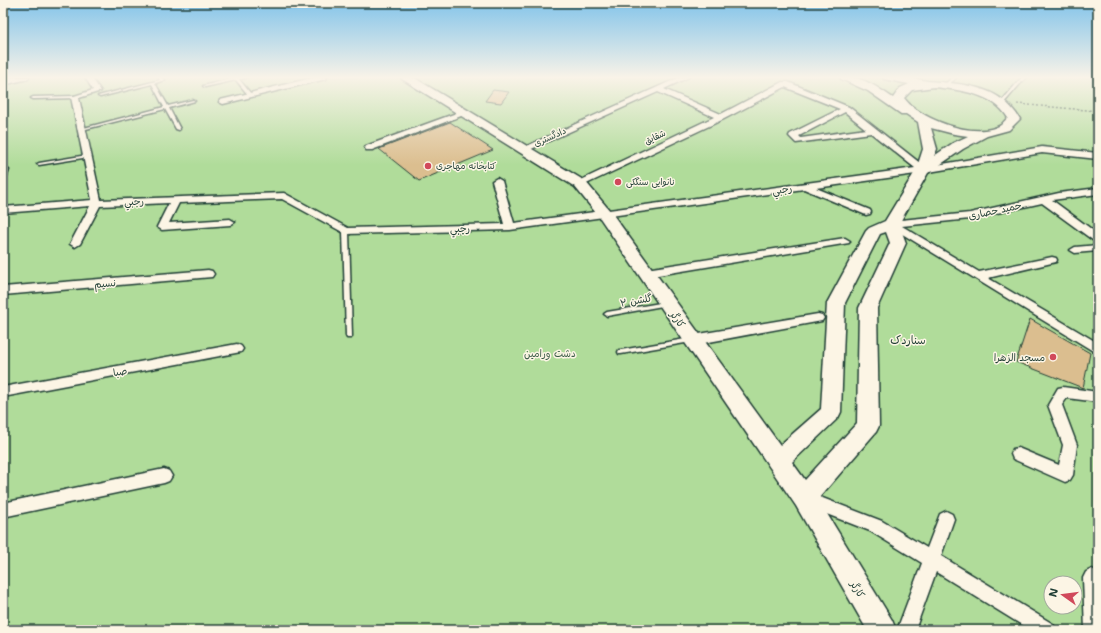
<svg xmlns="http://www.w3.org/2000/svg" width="1101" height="633" viewBox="0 0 1101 633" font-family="'Shantell Sans','Playpen Sans Arabic',sans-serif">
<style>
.green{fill:#b0dc9a;stroke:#688c67;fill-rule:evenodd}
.building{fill:#dbbe8f;stroke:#1f3d34}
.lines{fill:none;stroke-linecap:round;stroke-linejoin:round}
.lane-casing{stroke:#1f3d34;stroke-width:3}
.street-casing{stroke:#1f3d34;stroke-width:3}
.secondary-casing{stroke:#1f3d34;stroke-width:3}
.path{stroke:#1f3d34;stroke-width:1.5;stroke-dasharray:2 2;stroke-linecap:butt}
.lane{fill:#fcf5e5;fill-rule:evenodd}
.street{fill:#fcf5e5;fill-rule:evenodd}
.secondary{fill:#fcf5e5;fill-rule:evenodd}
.poi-dot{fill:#d1495b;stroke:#fcf5e5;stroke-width:1.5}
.labels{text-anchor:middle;stroke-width:3;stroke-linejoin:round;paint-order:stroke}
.far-street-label{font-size:9px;fill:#1f3d34;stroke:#fcf5e5}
.far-poi-label{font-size:9px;fill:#1f3d34;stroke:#fcf5e5;text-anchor:start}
.street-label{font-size:10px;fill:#1f3d34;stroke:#fcf5e5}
.park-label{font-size:10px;fill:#3c5d48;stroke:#fcf5e5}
.poi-label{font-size:10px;fill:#1f3d34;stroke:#fcf5e5;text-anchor:end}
.neighbourhood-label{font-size:11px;fill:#1f3d34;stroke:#fcf5e5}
</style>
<rect width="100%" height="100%" fill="#f2e4cb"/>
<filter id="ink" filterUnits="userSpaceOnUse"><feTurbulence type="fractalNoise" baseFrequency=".025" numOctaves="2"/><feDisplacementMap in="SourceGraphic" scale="8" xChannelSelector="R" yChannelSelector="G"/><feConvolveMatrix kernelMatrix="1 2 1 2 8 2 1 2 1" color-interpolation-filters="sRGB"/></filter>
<g filter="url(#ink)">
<path class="green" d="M3,77H1098V630H3ZM1051,583H1075V607H1051Z"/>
<g class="building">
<polygon points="493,90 509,92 501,103 485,101"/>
<polygon points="450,122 493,150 419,181 379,149"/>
<polygon points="1030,319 1090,353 1083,388 1016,362"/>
</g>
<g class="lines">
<g class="lane-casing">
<g id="lane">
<polygon points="158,77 162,77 165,80 155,83 168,106 193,100 195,101 169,108 180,129 179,130 176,129 165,109 82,130 80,129 164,107 152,84 100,97 98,96 160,80"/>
<polygon points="233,77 247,77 246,78 239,79 251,94 251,96 249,96 236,80 205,87 203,86 234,78"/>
<polygon points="953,77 957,77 947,86 945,86 945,84"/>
<polygon points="1022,77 1026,77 1003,104 1001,104 1001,102"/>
<polygon points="75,96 76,96 76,98 33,99 31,98 33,97"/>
<polygon points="87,155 89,155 89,157 39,165 37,164 39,163"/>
<polygon points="5,169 7,169 9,170 5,181 3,182 3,175"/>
<polygon points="346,229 349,231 352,336 351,338 347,338 346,336 343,231"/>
<polygon points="666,302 669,304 668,305 607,316 604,314 607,312"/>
<polygon points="691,338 693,338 694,340 693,342 691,342 621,354 619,354 618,352 619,350 621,350"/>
</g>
</g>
<g class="street-casing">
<g id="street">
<path d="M85,77H91L101,91L79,98L101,200L284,193L348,228L504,224L492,181L497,178L502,181L514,223L915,168L871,133L796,143L789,136L790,134L840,109L785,87L724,119L580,187L577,186L575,184L577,182L714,117L658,92L527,151L524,152L520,149L680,77H689L664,89L721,114L782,82H788L849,107L925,167L1042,147L1098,153V159L1042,153L923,173L816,188L870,210L871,212L870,214L866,215L804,189L510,230L346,234L282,199L179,203L169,223L230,219L235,222L230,225L162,230L157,227L169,203L100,206L80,244L75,247L70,244L90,206L3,213V207L92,200L71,97L93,90ZM845,112L866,129L801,138L799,136Z"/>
<polygon points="316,77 327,77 326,79 223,104 219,102 220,100"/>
<polygon points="462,111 468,111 469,113 372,150 366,150 365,148 366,146"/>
<polygon points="1098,188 1098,194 1052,200 1098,234 1098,242 1094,241 1042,203 970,219 902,226 979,272 1052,257 1056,258 1057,260 1056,262 988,278 1098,343 1098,354 886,224 891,221 970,213 1059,193"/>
<polygon points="845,238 850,241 849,243 646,277 642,276 640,273 642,270 646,269"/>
<polygon points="1098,245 1098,251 1075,253 1070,250 1075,247"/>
<polygon points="208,270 212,271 214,274 212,277 3,295 3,287"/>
<polygon points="818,314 822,315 824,318 822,321 693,345 689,343 687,340 689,337 693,335"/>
<polygon points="237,344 241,346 243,349 241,352 3,397 3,387"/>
<polygon points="1063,387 1098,392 1098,402 1067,398 1062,405 1077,445 1073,475 1070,480 1065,482 1013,459 1011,454 1013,449 1018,448 1059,465 1063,445 1048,405 1058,388"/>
<polygon points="164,469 169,471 172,476 169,481 164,483 3,517 3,503"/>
<polygon points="807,492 882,521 927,548 940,514 946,511 952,514 954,519 941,556 1053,624 1056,630 1030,630 936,572 915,630 897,630 922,563 870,531 801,504 799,499 801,494"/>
<polygon points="1092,569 1098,572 1098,630 1085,630 1083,578 1086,572"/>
</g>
</g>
<g class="secondary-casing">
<g id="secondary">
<polygon points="12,77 29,77 28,79 3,85 3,79"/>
<path d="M401,77H413L585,181L611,212L780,445L821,409L827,303L866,231L869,228L885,221L916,170L923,149L918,122L906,114H901L868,91L841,79L840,77C859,74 877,87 893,98L900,88L909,84L884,79L883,77C890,77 897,76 904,77C912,77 921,80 928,81C964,84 999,85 1020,119L1009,130L987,136L963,149L928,173L899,224L906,243L877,308L879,426L876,432L818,499L892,620L896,630H867L796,506L600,218L575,187L402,79ZM934,87C960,90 993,93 1008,118C1005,120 1003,123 1001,125C976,140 920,120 904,98L912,90ZM931,128L954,134L968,136L953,143L934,156L937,149ZM886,232L890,243L859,308L857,423L805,480L792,462L838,418L841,412L845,303L880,234Z"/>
</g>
</g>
<polyline class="path" points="1017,104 1098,111"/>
<use href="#lane" class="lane"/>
<use href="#street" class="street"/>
<use href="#secondary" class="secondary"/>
</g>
</g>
<linearGradient id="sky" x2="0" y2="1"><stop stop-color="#83c4ea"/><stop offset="0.47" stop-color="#f9f3e8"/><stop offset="1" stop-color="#f9f3e8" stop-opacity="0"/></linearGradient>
<rect width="1101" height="165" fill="url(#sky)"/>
<g class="poi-dot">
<circle cx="428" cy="166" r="4"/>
<circle cx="618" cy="182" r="4"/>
<circle cx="1053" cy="357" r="4"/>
</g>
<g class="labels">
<g class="far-street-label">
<text transform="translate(550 137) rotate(-24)" y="3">دادگستری</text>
<text transform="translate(655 137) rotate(-25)" y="3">شقايق</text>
</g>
<g class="far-poi-label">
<text x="436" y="169">کتابخانه مهاجری</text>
<text x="626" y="185">نانوایی سنگکی</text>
</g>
<g class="street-label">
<text transform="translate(782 189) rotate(-9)" y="4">رجبي</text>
<text transform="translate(134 201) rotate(-2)" y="4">رجبي</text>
<text transform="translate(995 210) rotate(-12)" y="4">حمید حصاری</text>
<text transform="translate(460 228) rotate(-1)" y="4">رجبي</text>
<text transform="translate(105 283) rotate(-5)" y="4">نسيم</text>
<text transform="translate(636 300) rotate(-10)" y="4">گلشن ۲</text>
<text transform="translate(678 319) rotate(55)" y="4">کارگر</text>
<text transform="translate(120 371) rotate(-10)" y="4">صبا</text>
<text transform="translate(858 589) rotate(59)" y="4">کارگر</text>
</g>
<g class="park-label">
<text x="550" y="357">دشت ورامین</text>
</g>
<g class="poi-label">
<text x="1045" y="361">مسجد الزهرا</text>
</g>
<g class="neighbourhood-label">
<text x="908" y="344">سناردک</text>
</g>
</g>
<rect width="1101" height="633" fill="none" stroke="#fcf5e5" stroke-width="16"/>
<rect x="8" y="8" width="1085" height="617" fill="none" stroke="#1f3d34" stroke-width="1.5" filter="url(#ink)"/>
<g transform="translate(1063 595) rotate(284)"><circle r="19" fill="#fcf5e5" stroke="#a4ab9e"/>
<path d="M0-3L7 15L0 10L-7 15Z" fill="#d1495b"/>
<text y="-6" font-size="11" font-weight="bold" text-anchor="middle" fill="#1f3d34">N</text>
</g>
</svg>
